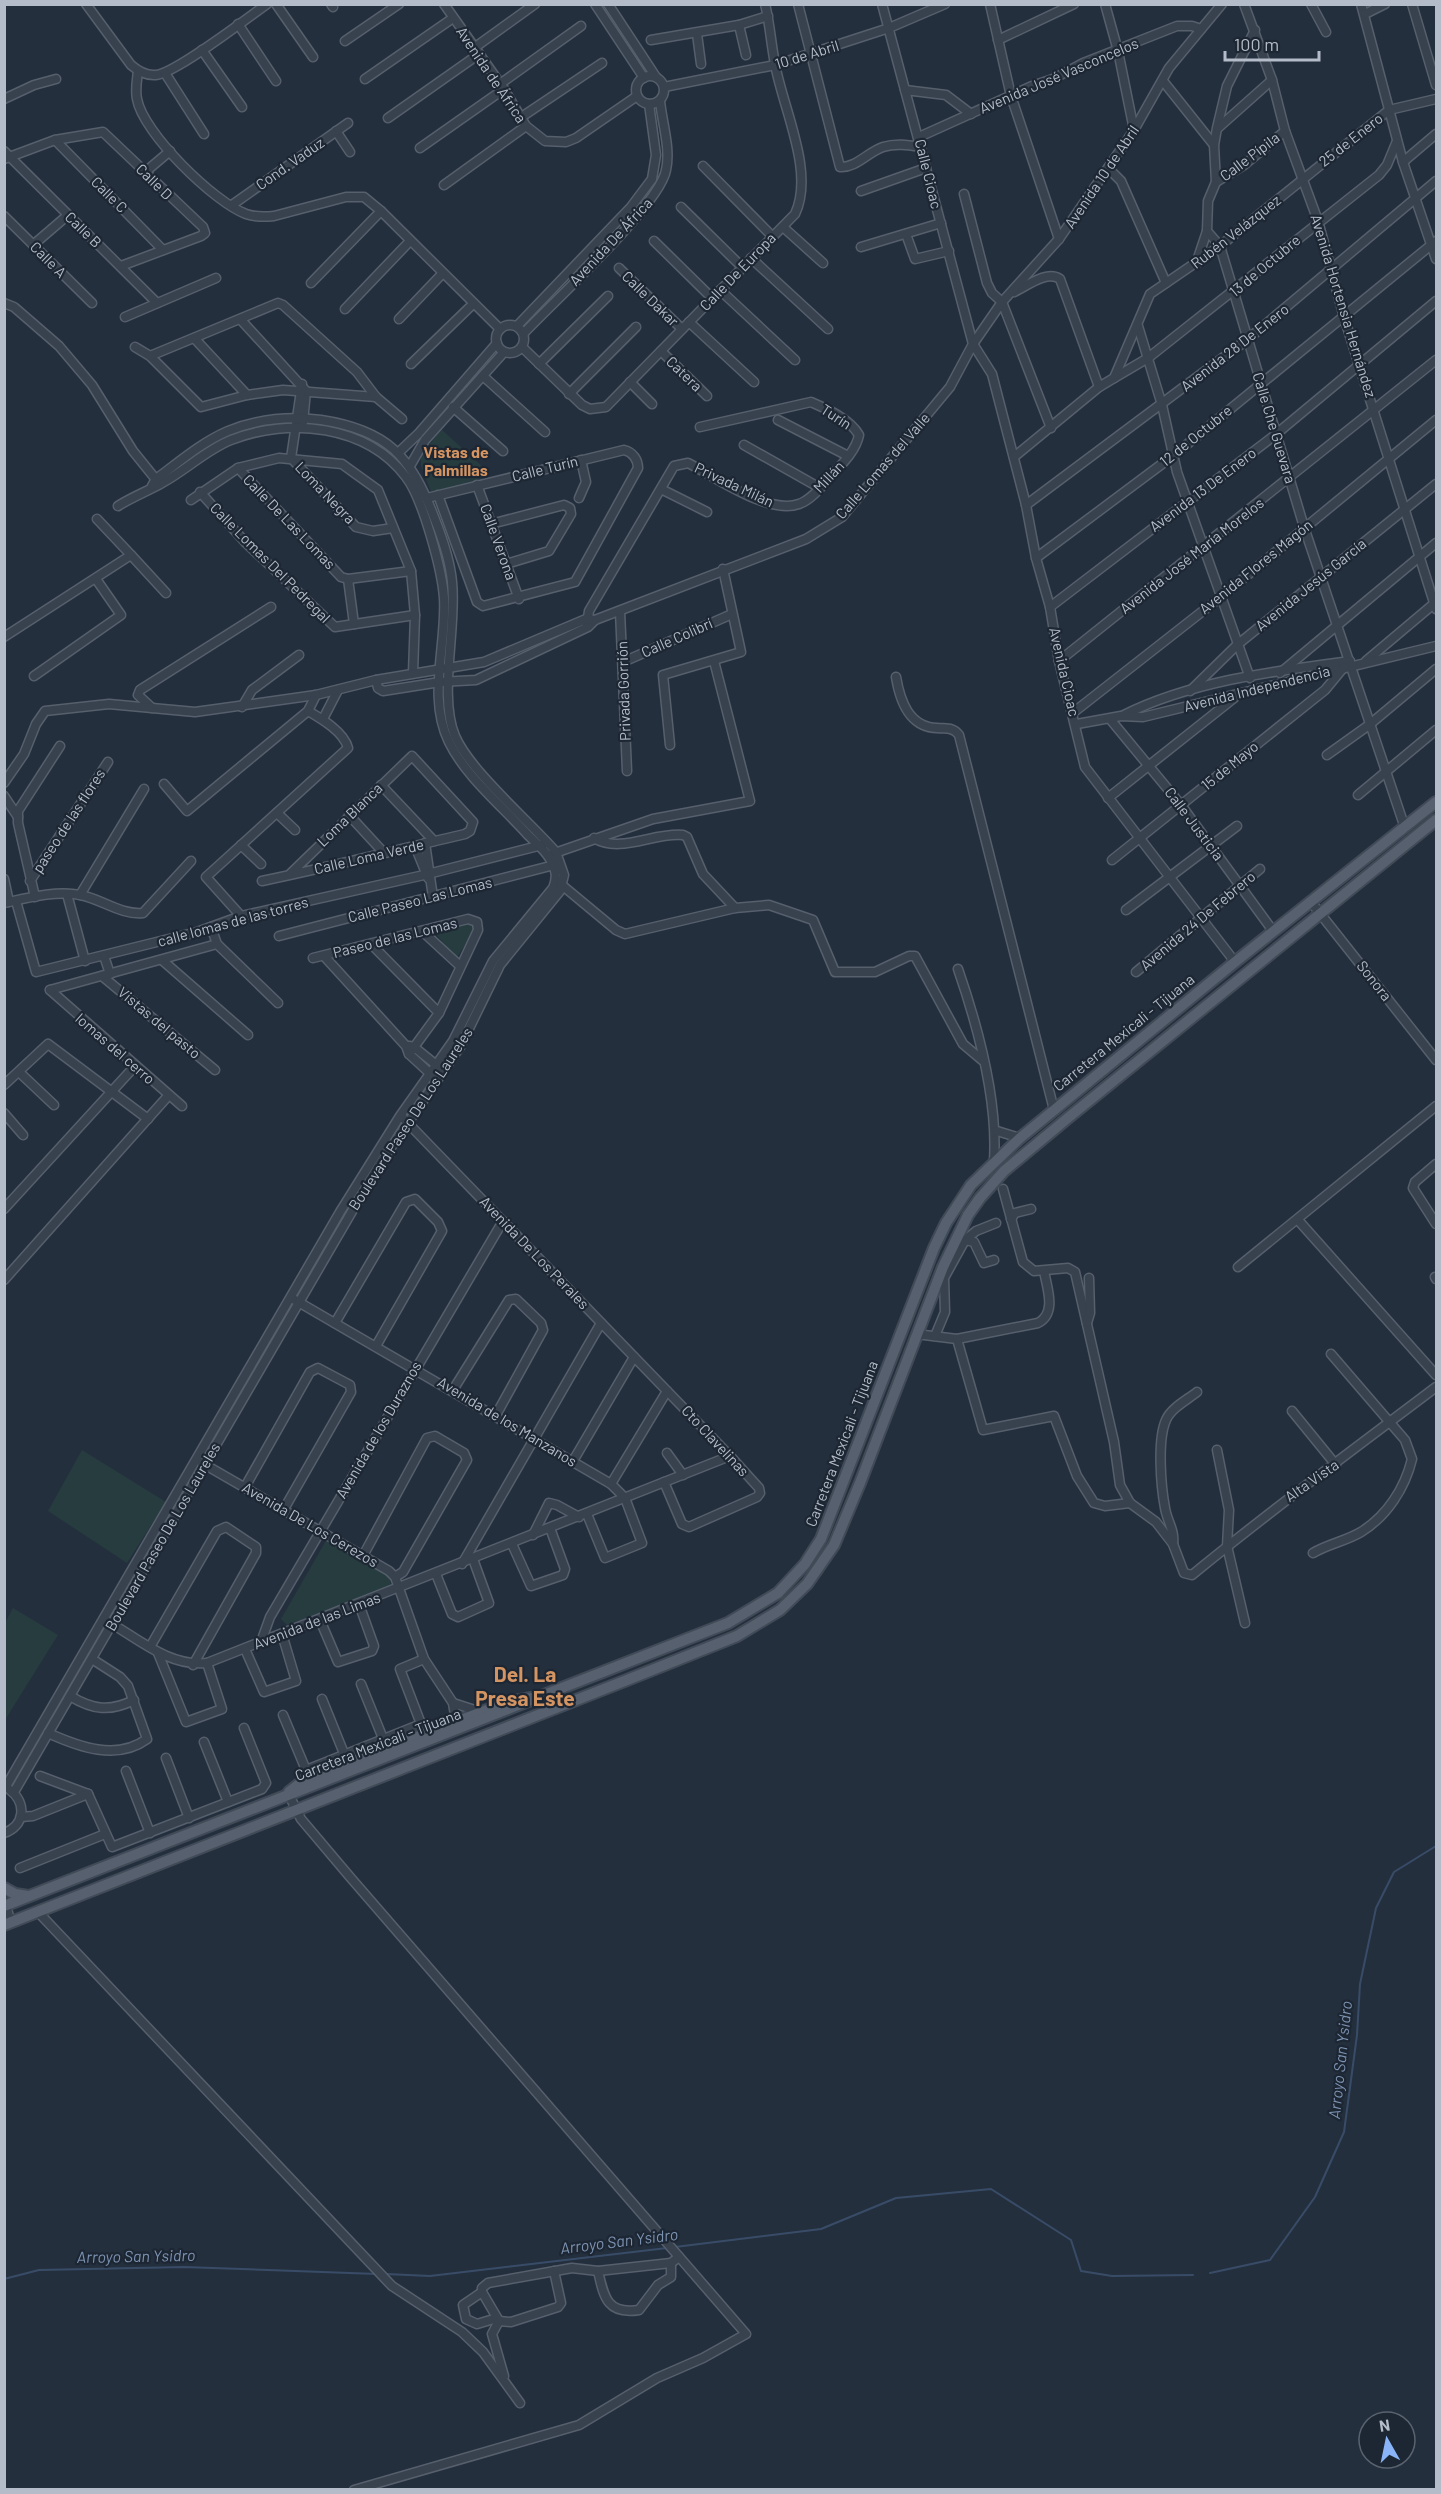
<svg xmlns="http://www.w3.org/2000/svg" width="1441" height="2494" viewBox="0 0 1441 2494" font-family="Barlow,sans-serif">
<style>
.green{fill:#263c3f}
.lines{fill:none;stroke-linecap:round;stroke-linejoin:round}
.stream{stroke:#394c67;stroke-width:2}
.minor-casing{stroke:#565f6c;stroke-width:11}
.major-casing{stroke:#414a57;stroke-width:14}
.minor{stroke:#38414e;stroke-width:8}
.major{stroke:#56606e;stroke-width:10}
.labels{text-anchor:middle;stroke-width:4.5;stroke-linejoin:round;paint-order:stroke}
.street-label{font-size:15px;fill:#b4bcc9;stroke:#1d2633}
.neighbourhood-label{font-size:16px;font-weight:bold;fill:#d59563;stroke:#1d2633}
.water-label{font-size:16px;font-style:italic;fill:#7c92b1;stroke:#1d2633}
.district-label{font-size:21px;font-weight:bold;fill:#d59563;stroke:#1d2633}
</style>
<rect width="100%" height="100%" fill="#242f3e"/>
<g class="green">
<polygon points="441,429 485,469 487,477 431,492 421,466 421,456"/>
<polygon points="467,924 473,927 474,930 458,956 454,956 436,934"/>
<polygon points="82,1450 166,1502 127,1563 48,1511"/>
<polygon points="327,1539 386,1575 390,1579 391,1586 287,1625 281,1619"/>
<polygon points="13,1608 58,1635 5,1720 5,1623"/>
</g>
<g class="lines">
<g class="stream">
<polyline points="675,2247 821,2229 896,2198 991,2189 1071,2240 1081,2271 1112,2276 1193,2275"/>
<polyline points="1210,2273 1270,2260 1315,2197 1344,2132 1357,2035 1360,1984 1376,1908 1394,1872 1436,1846"/>
<polyline points="386,2274 430,2276 667,2248"/>
<polyline points="4,2279 39,2270 184,2267 377,2274"/>
</g>
<g class="minor-casing">
<g id="minor">
<path d="M86,4L131,65C138,71 146,76 156,75C176,73 246,19 267,4"/>
<polyline points="276,4 313,57"/>
<polyline points="331,4 333,7"/>
<polyline points="444,4 504,89 526,126 545,141 566,142 576,138 637,96"/>
<polyline points="595,4 644,78"/>
<polyline points="608,4 656,77"/>
<path d="M798,4L840,167C856,168 868,152 883,147C896,143 908,145 921,147"/>
<polyline points="882,4 973,344 992,374 1026,505 1036,558 1050,607 1059,661 1085,767 1235,962"/>
<polyline points="990,4 1011,96 1059,239"/>
<polyline points="1105,4 1118,51 1134,130"/>
<polyline points="1244,4 1272,80 1285,131 1318,221 1344,317 1436,609"/>
<polyline points="1311,4 1326,32"/>
<polyline points="1361,4 1403,162 1436,259"/>
<polyline points="1412,4 1436,85"/>
<polyline points="1365,14 1385,4"/>
<polyline points="238,24 276,81"/>
<polyline points="739,25 746,55"/>
<polyline points="1255,30 1227,86 1217,128 1214,145 1216,182 1208,201 1207,231 1220,246 1304,527 1405,828"/>
<polyline points="697,34 701,64"/>
<polyline points="651,40 739,25 768,16"/>
<polyline points="998,40 1074,4"/>
<polyline points="345,41 399,4"/>
<polyline points="474,48 535,4"/>
<polyline points="202,50 242,107"/>
<path d="M138,71C137,80 135,90 137,99C143,133 214,202 246,214C255,217 265,217 274,216L346,197H364L381,211L500,329"/>
<polyline points="165,73 204,134"/>
<circle cx="650" cy="90" r="14"/>
<polyline points="365,79 453,18"/>
<polyline points="1163,81 1214,145"/>
<polyline points="500,84 581,26"/>
<polyline points="664,87 775,65 889,28 945,4"/>
<polyline points="905,90 946,95 971,114"/>
<polyline points="4,99 34,85 56,79"/>
<polyline points="388,118 479,54"/>
<polyline points="520,118 602,63"/>
<polyline points="1218,128 1272,80"/>
<polyline points="336,131 350,152"/>
<polyline points="919,137 1032,86 1053,79 1083,63 1177,26 1192,26 1201,29"/>
<polyline points="55,140 163,250"/>
<polyline points="420,148 504,89"/>
<polyline points="4,151 157,303"/>
<polyline points="4,159 55,140 103,132 203,227 205,233 201,236 121,266"/>
<polyline points="1403,162 1436,134"/>
<polyline points="703,166 772,236"/>
<polyline points="1108,168 1121,181 1166,283"/>
<polyline points="144,173 170,151"/>
<polyline points="1216,182 1244,165 1285,131"/>
<polyline points="444,185 526,126"/>
<polyline points="861,191 926,168"/>
<polyline points="964,194 987,283 992,293 1002,302 1051,428"/>
<polyline points="232,205 348,123"/>
<polyline points="681,207 742,267"/>
<polyline points="4,216 92,303"/>
<polyline points="783,227 823,263"/>
<polyline points="906,234 915,259 949,251"/>
<polyline points="654,241 712,298"/>
<polyline points="33,245 68,215"/>
<polyline points="861,247 941,223"/>
<polyline points="751,258 828,329"/>
<polyline points="1196,264 1207,231"/>
<polyline points="619,268 682,329"/>
<polyline points="311,283 381,211"/>
<polyline points="720,290 795,360"/>
<path d="M1014,292C1027,286 1047,270 1060,279L1099,387"/>
<polyline points="4,303 14,307 59,346 92,385 133,451 158,482"/>
<polyline points="345,309 410,241"/>
<polyline points="125,317 216,278"/>
<polyline points="399,319 442,274"/>
<polyline points="241,320 306,391 303,422"/>
<polyline points="689,322 754,382"/>
<circle cx="510" cy="339" r="14"/>
<polyline points="517,326 631,207 652,179 656,155 649,104"/>
<polyline points="1138,326 1162,405 1177,472 1250,678"/>
<path d="M524,333C553,302 660,205 666,170C671,149 662,122 660,101"/>
<polyline points="195,339 247,395"/>
<polyline points="135,347 150,356 201,407 247,395 283,390 376,397"/>
<path d="M522,347L582,405L590,409L606,407L795,214C815,172 783,109 775,64C771,44 770,24 765,4"/>
<polyline points="661,351 707,396"/>
<polyline points="150,356 278,303 283,305 357,372 376,397 402,419"/>
<polyline points="411,364 473,304"/>
<polyline points="539,364 608,296"/>
<polyline points="483,376 545,432"/>
<polyline points="1114,378 1148,358 1379,175 1387,165 1397,141"/>
<polyline points="630,382 652,404"/>
<polyline points="302,384 291,458 356,527 373,531 393,528"/>
<polyline points="569,394 636,327"/>
<polyline points="453,407 503,451"/>
<polyline points="778,420 848,456"/>
<polyline points="744,445 820,488"/>
<polyline points="398,453 418,434 497,343"/>
<polyline points="1014,457 1099,387 1114,378 1150,294 1220,246 1389,110 1436,99"/>
<polyline points="410,466 425,440 504,352"/>
<polyline points="238,468 341,577 348,579 411,571"/>
<polyline points="477,485 519,599"/>
<polyline points="661,489 707,512"/>
<polyline points="200,492 246,543 335,627 415,615"/>
<path d="M427,498L624,450C633,452 638,460 638,468L575,582L483,606L477,602L438,495"/>
<polyline points="579,498 586,482 581,460"/>
<polyline points="191,500 238,468 279,458 342,464 378,490 411,571 415,615 413,673"/>
<polyline points="1026,505 1248,339 1436,181"/>
<polyline points="491,524 564,505 570,508 571,514 549,551 506,564"/>
<polyline points="131,555 166,593"/>
<polyline points="1036,558 1174,455 1436,241"/>
<polyline points="348,579 354,624"/>
<polyline points="1050,607 1275,435 1436,301"/>
<polyline points="620,611 627,771"/>
<path d="M587,624L589,611L674,466L688,463C716,477 768,515 799,504C811,500 822,486 830,477C841,465 856,451 859,435C850,419 827,409 811,402L700,427"/>
<polyline points="4,637 131,555 97,519"/>
<polyline points="1059,661 1436,360"/>
<polyline points="1366,661 1436,602"/>
<polyline points="623,662 732,614"/>
<polyline points="1280,673 1436,543"/>
<polyline points="34,676 121,615 96,579"/>
<path d="M896,677C900,701 909,727 937,728C947,729 953,727 959,735L1054,1110"/>
<polyline points="376,680 378,688 383,691 440,682 476,680 588,627 595,620 806,539 842,517 950,387 973,344 1002,302 1059,239 1134,130 1169,68 1222,4"/>
<polyline points="1190,691 1237,645 1436,484"/>
<polyline points="242,707 252,690 299,655"/>
<polyline points="152,708 138,695 140,690 271,607"/>
<polyline points="1074,712 1222,596 1436,420"/>
<path d="M1124,715C1192,681 1275,671 1350,661"/>
<polyline points="323,719 338,690"/>
<polyline points="1110,719 1181,805 1273,931"/>
<polyline points="1077,724 1121,716 1143,717 1436,646"/>
<polyline points="670,745 663,675 741,652 723,569"/>
<polyline points="1327,755 1369,725 1436,669"/>
<polyline points="4,783 24,754 36,724 45,711 109,704 195,712 316,695 376,680 484,662 586,619 595,620"/>
<polyline points="164,784 187,811 308,711 316,695"/>
<polyline points="381,785 434,841"/>
<polyline points="1358,795 1436,730"/>
<polyline points="4,796 18,817"/>
<polyline points="1108,798 1234,698"/>
<polyline points="277,813 295,830"/>
<polyline points="349,815 384,853"/>
<path d="M594,838C620,854 654,832 683,835L687,837L703,874L735,908"/>
<polyline points="425,843 433,897"/>
<polyline points="241,845 261,864"/>
<polyline points="415,846 428,878"/>
<polyline points="552,854 653,819 750,801 714,661"/>
<polyline points="1112,860 1325,690 1344,667"/>
<polyline points="4,879 9,902"/>
<polyline points="30,881 108,762"/>
<path d="M262,881C330,867 397,850 465,834L470,831L473,822L412,756L289,875"/>
<polyline points="563,886 616,930 625,934 735,908 769,905 813,920 835,972 875,972 909,956 915,956 963,1044 982,1060"/>
<polyline points="67,894 85,961"/>
<polyline points="80,895 144,789"/>
<polyline points="35,897 18,823 18,811 60,746"/>
<polyline points="16,901 36,972 197,932 241,916 424,875 542,845"/>
<polyline points="1311,902 1436,1060"/>
<path d="M4,903C27,898 57,890 80,895C102,899 120,915 143,913L191,861"/>
<polyline points="1126,910 1237,826"/>
<path d="M241,916L206,877L348,748C344,732 322,719 308,711"/>
<polyline points="211,927 217,944 278,1003"/>
<polyline points="422,931 460,966"/>
<polyline points="279,936 558,864"/>
<polyline points="371,944 439,1013"/>
<polyline points="104,956 110,974"/>
<polyline points="324,956 406,1046 409,1054 435,1078"/>
<polyline points="313,958 468,919 477,922 478,930 439,1013 409,1054"/>
<polyline points="162,960 248,1035"/>
<path d="M958,969C978,1027 998,1100 994,1161"/>
<polyline points="1136,972 1260,869"/>
<polyline points="102,976 215,1070"/>
<polyline points="50,990 182,1106"/>
<polyline points="50,990 217,944"/>
<polyline points="409,1046 414,1047 440,1068"/>
<polyline points="19,1072 54,1105"/>
<polyline points="4,1085 48,1044 148,1119"/>
<polyline points="4,1113 23,1135"/>
<polyline points="403,1118 730,1456 759,1488 760,1493 757,1497 689,1527 682,1524 664,1482"/>
<polyline points="997,1131 1020,1138"/>
<polyline points="1436,1164 1415,1182 1413,1188 1436,1224"/>
<path d="M1003,1189L1023,1262L1034,1271L1068,1268L1075,1272L1114,1442L1120,1485L1130,1503L1156,1522L1173,1544L1184,1573L1192,1575C1271,1510 1354,1449 1436,1387"/>
<polyline points="4,1209 135,1066"/>
<polyline points="1011,1219 1015,1213 1031,1209"/>
<polyline points="1298,1220 1436,1375"/>
<polyline points="965,1240 974,1242 984,1263 994,1260"/>
<polyline points="1238,1267 1436,1106"/>
<polyline points="1435,1277 1436,1279"/>
<polyline points="4,1280 168,1096"/>
<polyline points="295,1300 611,1484 625,1498 642,1543 605,1558 587,1514"/>
<polyline points="335,1323 406,1202 415,1199 438,1222 442,1231 376,1346"/>
<polyline points="1087,1323 1090,1313 1089,1278"/>
<path d="M916,1334L957,1339L1038,1323C1057,1313 1047,1288 1044,1271"/>
<polyline points="935,1336 945,1312 944,1278 965,1240 976,1231 996,1223"/>
<polyline points="957,1339 983,1430 1054,1416 1077,1476 1094,1503 1105,1506 1130,1503"/>
<polyline points="453,1390 509,1300 516,1299 541,1323 543,1330 496,1415"/>
<polyline points="1292,1411 1336,1465"/>
<polyline points="1217,1450 1229,1510 1227,1546 1245,1623"/>
<polyline points="667,1453 683,1475"/>
<polyline points="573,1461 634,1357"/>
<polyline points="202,1463 389,1571 395,1577 424,1659 453,1703 455,1715 450,1725"/>
<polyline points="611,1484 667,1391"/>
<polyline points="245,1487 310,1372 318,1368 350,1385 351,1392 284,1509"/>
<polyline points="533,1535 549,1503 557,1505 579,1517"/>
<polyline points="512,1544 531,1586 563,1575 565,1569 550,1528"/>
<path d="M1173,1544C1175,1530 1167,1521 1165,1508C1161,1487 1157,1440 1166,1420C1171,1408 1187,1400 1197,1392"/>
<path d="M1313,1553C1328,1544 1346,1541 1361,1532C1387,1516 1405,1488 1412,1459L1405,1440L1331,1354"/>
<polyline points="364,1554 427,1438 435,1436 464,1453 467,1460 403,1572 395,1577"/>
<polyline points="462,1564 601,1323"/>
<polyline points="436,1574 452,1614 458,1617 489,1603 473,1559"/>
<polyline points="320,1620 338,1662 372,1651 374,1646 359,1604"/>
<path d="M107,1621C139,1639 169,1667 207,1663L730,1456"/>
<polyline points="261,1642 270,1617 503,1221"/>
<polyline points="150,1647 217,1531 226,1527 256,1547 256,1553 193,1665"/>
<polyline points="245,1649 264,1692 296,1681 282,1634"/>
<polyline points="158,1653 186,1722 222,1709 207,1663"/>
<polyline points="361,1684 384,1741"/>
<path d="M70,1696C93,1710 110,1712 134,1700"/>
<polyline points="322,1699 345,1756"/>
<polyline points="453,1703 481,1712"/>
<polyline points="283,1715 306,1770 421,1724 400,1669 424,1659"/>
<path d="M48,1733C79,1747 117,1761 147,1739L128,1686L120,1677L92,1659"/>
<polyline points="204,1742 228,1802"/>
<polyline points="166,1758 189,1818"/>
<polyline points="126,1771 150,1833"/>
<polyline points="40,1776 88,1794"/>
<path d="M5,1788L340,1212L400,1116L453,1041L493,961L553,888C555,883 557,877 555,871C552,856 538,845 528,835C502,806 466,777 449,742C427,698 447,644 444,598C442,570 423,499 406,477C367,425 289,417 231,440C206,450 186,470 162,483C148,491 132,497 118,506"/>
<path d="M14,1792L379,1165L460,1047L500,965L560,891L564,875L556,852C529,821 470,771 455,736C438,696 457,627 452,582C450,560 442,537 434,517C411,456 387,430 321,420C289,416 258,419 228,431C202,442 179,462 156,479L152,486"/>
<polyline points="88,1794 112,1847 262,1789 266,1783 244,1728"/>
<polyline points="289,1795 301,1819 350,1877 746,2334 703,2358 657,2378 579,2425 354,2490"/>
<polyline points="21,1817 33,1816 88,1794"/>
<path d="M4,1833C25,1826 27,1803 10,1790"/>
<polyline points="20,1868 105,1834"/>
<polyline points="4,1899 11,1923"/>
<polyline points="38,1912 392,2286 462,2332 483,2352 520,2403"/>
<path d="M598,2271C604,2297 607,2315 639,2310L658,2285L671,2277V2263"/>
<polyline points="482,2292 463,2305 466,2319 477,2324 497,2318"/>
<polyline points="499,2321 511,2322 558,2307 561,2303 554,2271"/>
<polyline points="504,2376 492,2334 499,2321 482,2292 482,2288 488,2283 572,2268 598,2271 671,2263 679,2257"/>
</g>
</g>
<g class="major-casing">
<g id="major">
<polyline points="289,1792 303,1781 508,1702 531,1698"/>
<polyline points="4,1888 15,1894 28,1896"/>
<polyline points="4,1906 728,1623 778,1593 805,1564 821,1539 934,1248 946,1223 971,1185 1020,1138 1235,962 1436,802"/>
<polyline points="4,1925 627,1680 737,1636 780,1610 807,1584 834,1545 860,1483 943,1267 968,1215 980,1198 1004,1171 1069,1117 1436,820"/>
</g>
</g>
<use href="#minor" class="minor"/>
<use href="#major" class="major"/>
</g>
<g class="labels">
<g class="street-label">
<text transform="translate(807 55) rotate(-17)" y="5">10 de Abril</text>
<text transform="translate(491 75) rotate(56)" y="5">Avenida de África</text>
<text transform="translate(1059 76) rotate(-23)" y="5">Avenida José Vasconcelos</text>
<text transform="translate(1351 140) rotate(-38)" y="5">25 de Enero</text>
<text transform="translate(1250 157) rotate(-37)" y="5">Calle Pípila</text>
<text transform="translate(290 164) rotate(-35)" y="5">Cond. Vaduz</text>
<text transform="translate(928 174) rotate(76)" y="5">Calle Cioac</text>
<text transform="translate(1102 177) rotate(-56)" y="5">Avenida 10 de Abril</text>
<text transform="translate(154 182) rotate(44)" y="5">Calle D</text>
<text transform="translate(109 195) rotate(45)" y="5">Calle C</text>
<text transform="translate(83 230) rotate(44)" y="5">Calle B</text>
<text transform="translate(1236 232) rotate(-38)" y="5">Rubén Velázquez</text>
<text transform="translate(611 242) rotate(-47)" y="5">Avenida De África</text>
<text transform="translate(48 260) rotate(45)" y="5">Calle A</text>
<text transform="translate(1265 266) rotate(-40)" y="5">13 de Octubre</text>
<text transform="translate(738 272) rotate(-46)" y="5">Calle De Europa</text>
<text transform="translate(650 299) rotate(44)" y="5">Calle Dakar</text>
<text transform="translate(1343 306) rotate(73)" y="5">Avenida Hortensia Hernández</text>
<text transform="translate(1235 348) rotate(-38)" y="5">Avenida 28 De Enero</text>
<text transform="translate(684 374) rotate(44)" y="5">Catera</text>
<text transform="translate(836 417) rotate(33)" y="5">Turín</text>
<text transform="translate(1274 428) rotate(73)" y="5">Calle Che Guevara</text>
<text transform="translate(1196 436) rotate(-39)" y="5">12 de Octubre</text>
<text transform="translate(883 466) rotate(-49)" y="5">Calle Lomas del Valle</text>
<text transform="translate(545 469) rotate(-14)" y="5">Calle Turín</text>
<text transform="translate(829 477) rotate(-47)" y="5">Millán</text>
<text transform="translate(734 485) rotate(25)" y="5">Privada Milán</text>
<text transform="translate(1203 490) rotate(-37)" y="5">Avenida 13 De Enero</text>
<text transform="translate(325 493) rotate(46)" y="5">Loma Negra</text>
<text transform="translate(289 522) rotate(46)" y="5">Calle De Las Lomas</text>
<text transform="translate(498 542) rotate(70)" y="5">Calle Verona</text>
<text transform="translate(1192 556) rotate(-38)" y="5">Avenida José María Morelos</text>
<text transform="translate(270 563) rotate(45)" y="5">Calle Lomas Del Pedregal</text>
<text transform="translate(1256 567) rotate(-39)" y="5">Avenida Flores Magón</text>
<text transform="translate(1311 585) rotate(-39)" y="5">Avenida Jesús García</text>
<text transform="translate(677 638) rotate(-24)" y="5">Calle Colibrí</text>
<text transform="translate(1064 672) rotate(77)" y="5">Avenida Cioac</text>
<text transform="translate(1257 689) rotate(-14)" y="5">Avenida Independencia</text>
<text transform="translate(624 691) rotate(-92)" y="5">Privada Gorrión</text>
<text transform="translate(1230 766) rotate(-39)" y="5">15 de Mayo</text>
<text transform="translate(350 815) rotate(-44)" y="5">Loma Blanca</text>
<text transform="translate(69 821) rotate(-57)" y="5">paseo de las flores</text>
<text transform="translate(1194 824) rotate(53)" y="5">Calle Justicia</text>
<text transform="translate(369 857) rotate(-13)" y="5">Calle Loma Verde</text>
<text transform="translate(420 900) rotate(-14)" y="5">Calle Paseo Las Lomas</text>
<text transform="translate(1198 921) rotate(-40)" y="5">Avenida 24 De Febrero</text>
<text transform="translate(233 922) rotate(-15)" y="5">calle lomas de las torres</text>
<text transform="translate(395 938) rotate(-14)" y="5">Paseo de las Lomas</text>
<text transform="translate(1374 981) rotate(52)" y="5">Sonora</text>
<text transform="translate(159 1023) rotate(40)" y="5">Vistas del pasto</text>
<text transform="translate(1124 1033) rotate(-39)" y="5">Carretera Mexicali - Tijuana</text>
<text transform="translate(115 1049) rotate(41)" y="5">lomas del cerro</text>
<text transform="translate(411 1119) rotate(-57)" y="5">Boulevard Paseo De Los Laureles</text>
<text transform="translate(534 1253) rotate(46)" y="5">Avenida De Los Perales</text>
<text transform="translate(507 1422) rotate(31)" y="5">Avenida de los Manzanos</text>
<text transform="translate(379 1430) rotate(-60)" y="5">Avenida de los Duraznos</text>
<text transform="translate(715 1441) rotate(47)" y="5">Cto Clavelinas</text>
<text transform="translate(842 1444) rotate(-69)" y="5">Carretera Mexicali - Tijuana</text>
<text transform="translate(1312 1481) rotate(-35)" y="5">Alta Vista</text>
<text transform="translate(310 1525) rotate(30)" y="5">Avenida De Los Cerezos</text>
<text transform="translate(163 1537) rotate(-60)" y="5">Boulevard Paseo De Los Laureles</text>
<text transform="translate(317 1621) rotate(-21)" y="5">Avenida de las Limas</text>
<text transform="translate(378 1745) rotate(-21)" y="5">Carretera Mexicali - Tijuana</text>
</g>
<g class="neighbourhood-label">
<text x="456" y="458">Vistas de<tspan x="456" dy="18">Palmillas</tspan></text>
</g>
<g class="water-label">
<text transform="translate(1340 2060) rotate(-84)" y="6">Arroyo San Ysidro</text>
<text transform="translate(619 2241) rotate(-7)" y="6">Arroyo San Ysidro</text>
<text transform="translate(136 2256) rotate(-1)" y="6">Arroyo San Ysidro</text>
</g>
<g class="district-label">
<text x="525" y="1682">Del. La<tspan x="525" dy="24">Presa Este</tspan></text>
</g>
</g>
<rect width="1441" height="2494" fill="none" stroke="#b4bcc9" stroke-width="12"/>
<g transform="translate(1387 2440) rotate(351)"><circle r="28" fill="#1d2633" stroke="#59626f" stroke-width="1.5"/>
<path d="M0-4.5L10 22L0 15L-10 22Z" fill="#8ab4f8"/>
<text y="-9" font-size="16" font-weight="bold" text-anchor="middle" fill="#b4bcc9">N</text>
</g>
<path d="M1225 51v9h94v-9" fill="none" stroke="#b4bcc9" stroke-width="3"/>
<text x="1234" y="51" font-size="18" fill="#b4bcc9" stroke="#1d2633" stroke-width="4.5" paint-order="stroke">100 m</text>
</svg>
